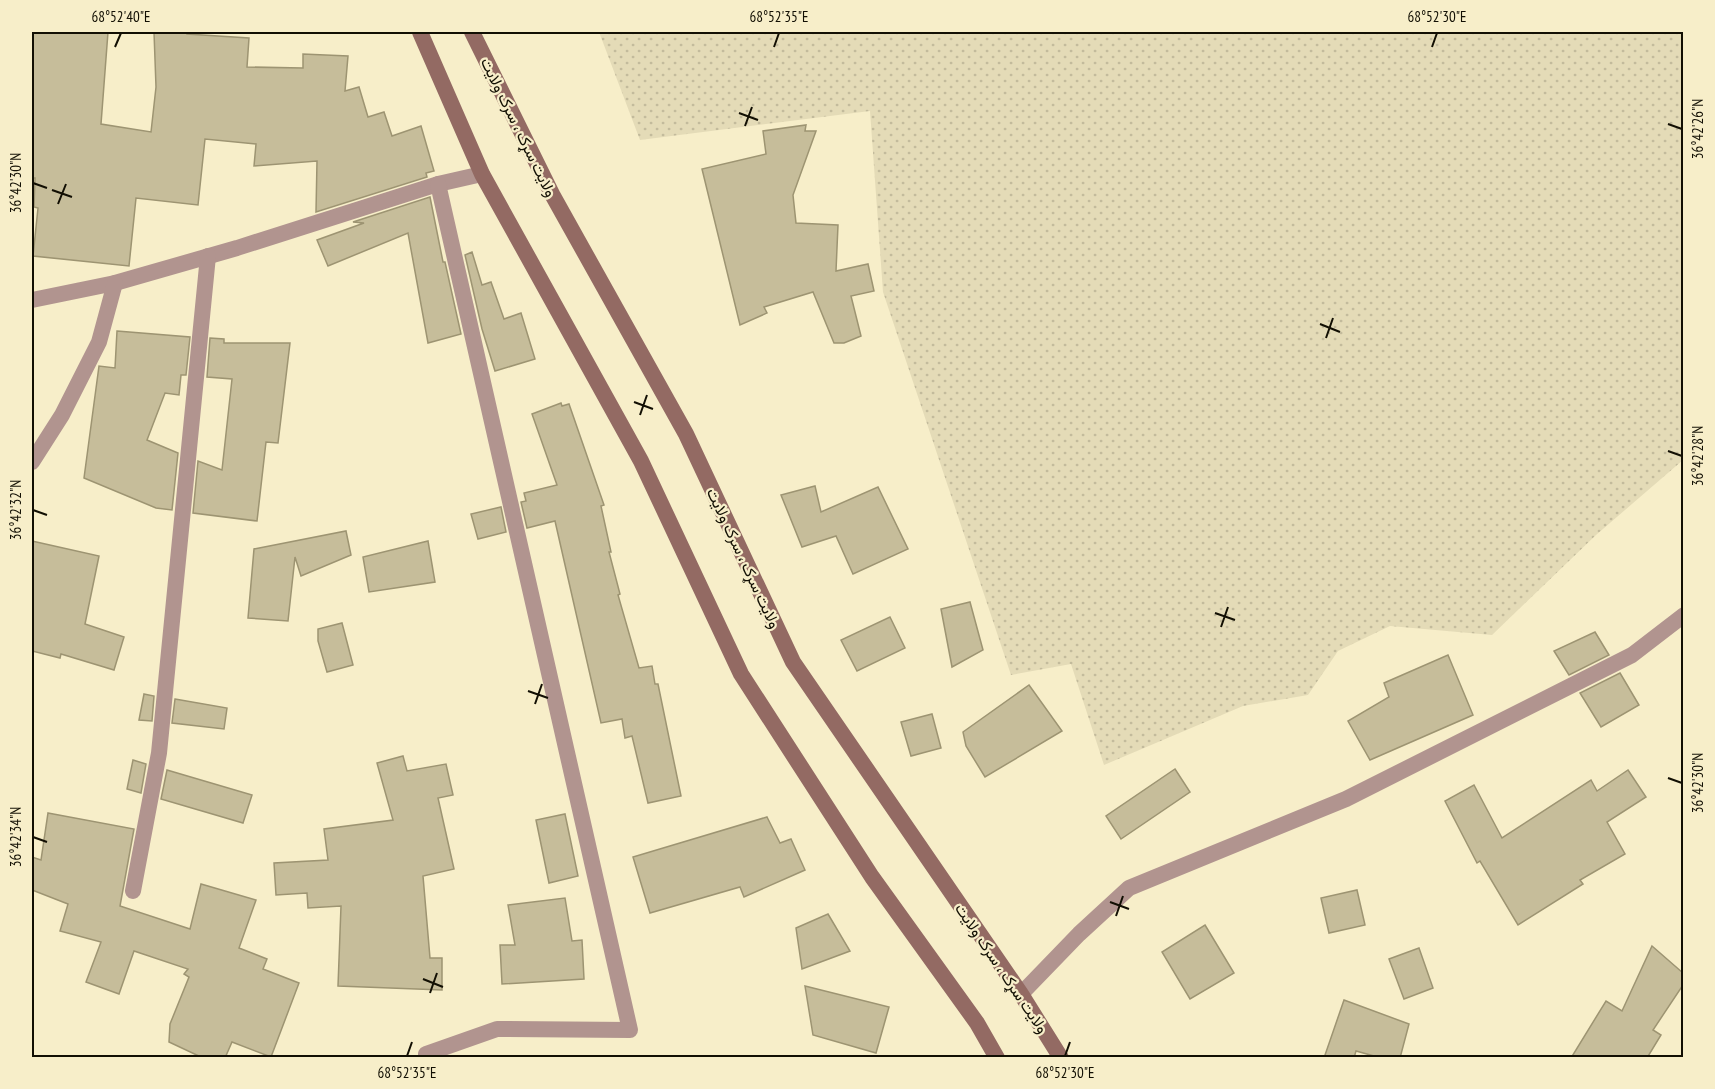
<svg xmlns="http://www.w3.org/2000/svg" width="1715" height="1089" viewBox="0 0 1715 1089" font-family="'PT Sans Narrow',Vazirmatn,sans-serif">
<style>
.sand{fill:url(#sand-dots)}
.building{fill:#c6bd9a;stroke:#9d9472;stroke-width:1.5}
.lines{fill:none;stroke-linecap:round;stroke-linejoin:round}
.minor{stroke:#b1948f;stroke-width:16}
.secondary{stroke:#936a63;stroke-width:16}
.ticks{fill:none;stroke:#120f03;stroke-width:2}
.labels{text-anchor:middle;stroke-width:4.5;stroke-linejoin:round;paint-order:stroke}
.street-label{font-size:16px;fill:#120f03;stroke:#f7eec9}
.neatline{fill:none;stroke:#120f03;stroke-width:2}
.ticks-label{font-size:15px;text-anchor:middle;fill:#120f03}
</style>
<defs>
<pattern id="sand-dots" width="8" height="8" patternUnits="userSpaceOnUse" patternTransform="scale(1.5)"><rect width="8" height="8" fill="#e4dbb7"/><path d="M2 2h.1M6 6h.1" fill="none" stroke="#c3bb9c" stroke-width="1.8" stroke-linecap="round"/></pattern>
</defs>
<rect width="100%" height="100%" fill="#f7eec9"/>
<polygon class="sand" points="599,32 1683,32 1683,460 1596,535 1492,635 1390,626 1338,651 1308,695 1243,706 1104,765 1071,664 1011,675 883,292 870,111 640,140"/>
<g class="building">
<polygon points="32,32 108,32 101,124 151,132 156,87 154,32 187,32 187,34 249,38 247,67 303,68 303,54 348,56 345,91 359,87 368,117 384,112 392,136 421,126 434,171 426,173 427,177 316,212 317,161 254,166 256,144 205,139 198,205 136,198 129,266 33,256 38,208 34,207 35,178 32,178"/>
<polygon points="806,125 805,131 816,131 793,195 796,223 838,225 836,271 868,264 874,291 851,296 861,336 844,343 834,343 813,292 764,307 767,313 740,325 702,169 766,154 763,131"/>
<polygon points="430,197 443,262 445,262 461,334 428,343 408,233 328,266 317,240 364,223 353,222"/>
<polygon points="472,252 482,285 491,282 504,319 521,313 535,359 495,371 482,329 465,255"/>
<polygon points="117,331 190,337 186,375 181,375 179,395 165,393 147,440 178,453 172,510 156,508 84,478 99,366 115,368"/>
<polygon points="210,338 224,339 224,343 290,343 278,443 266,442 257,521 193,513 198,461 222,470 232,379 207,377"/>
<polygon points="561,403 562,406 569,404 604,505 601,506 611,552 609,552 620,594 618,595 639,668 652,666 655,684 658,684 681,796 648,803 632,736 625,738 622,719 601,723 555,521 527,528 521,502 526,501 524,493 557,485 532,414"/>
<polygon points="815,486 821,512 878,487 908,549 853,574 836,536 802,547 781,495"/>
<polygon points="501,507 506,532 478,539 471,514"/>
<polygon points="346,531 351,555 301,576 295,557 288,621 248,618 254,549"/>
<polygon points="32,541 99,556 85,624 124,637 114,670 61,654 60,658 32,651"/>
<polygon points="428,541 435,582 369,592 363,557"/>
<polygon points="970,602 983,650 952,667 941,609"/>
<polygon points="890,617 905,648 857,671 841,640"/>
<polygon points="342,623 353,665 327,672 318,641 318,629"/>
<polygon points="1595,632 1609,655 1569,675 1554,651"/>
<polygon points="1448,655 1473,715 1370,760 1348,721 1389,697 1384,683"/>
<polygon points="1620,673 1639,705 1601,727 1580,693"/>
<polygon points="1029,685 1062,731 985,777 966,746 963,732"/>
<polygon points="144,694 154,696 152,721 139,720"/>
<polygon points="175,699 227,708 224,729 172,723"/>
<polygon points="932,714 941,748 911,756 901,722"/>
<polygon points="403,756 407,771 446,764 453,795 438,798 454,869 423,876 430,958 442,958 442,990 338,986 341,906 308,908 307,893 276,895 274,863 328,860 324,829 393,820 377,763"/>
<polygon points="133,760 146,764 141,793 127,789"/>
<polygon points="1175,769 1190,792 1121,839 1106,816"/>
<polygon points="167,770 252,795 243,823 161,799"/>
<polygon points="1628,770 1646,797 1607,822 1625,854 1580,880 1583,884 1518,925 1480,861 1477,863 1445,801 1474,785 1502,838 1591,780 1597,791"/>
<polygon points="48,813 134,829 120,906 190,929 201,884 256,900 239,948 267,959 263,969 299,983 271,1057 232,1042 225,1058 203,1058 169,1042 170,1024 189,977 184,974 188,969 134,951 119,994 86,982 101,942 60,931 68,904 32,890 32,857 41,860"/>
<polygon points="565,814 578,876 549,883 536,820"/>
<polygon points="767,817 780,843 791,839 805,870 744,897 740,887 650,913 633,857"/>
<polygon points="1357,890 1365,925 1329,933 1321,898"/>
<polygon points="565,898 572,941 582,940 584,979 502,984 500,945 515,945 508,905"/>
<polygon points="828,914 850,951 802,969 796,928"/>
<polygon points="1205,925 1234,973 1190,999 1162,952"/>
<polygon points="1652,946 1683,973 1683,985 1653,1030 1661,1035 1647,1058 1571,1058 1606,1001 1622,1011"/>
<polygon points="1419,948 1433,988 1404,999 1389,959"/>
<polygon points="805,986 889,1007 876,1053 813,1035"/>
<polygon points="1344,1000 1409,1024 1400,1058 1381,1058 1356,1051 1354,1058 1324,1058"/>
</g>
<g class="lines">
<g class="minor">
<polyline points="32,300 115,283 237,248 438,184 482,174"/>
<polyline points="32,462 62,415 99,342 115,283"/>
<polyline points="133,891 159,753 208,256"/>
<polyline points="1021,994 1079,934 1129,888 1346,799 1632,655 1684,615"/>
<polyline points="426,1054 497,1029 630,1030 438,184"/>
</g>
<g class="secondary">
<polyline points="420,32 482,174 641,461 741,674 872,877 977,1023 997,1058"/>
<polyline points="472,32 553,196 686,434 793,662 1021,994 1061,1058"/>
</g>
</g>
<path class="ticks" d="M115,47L121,33M774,47L779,33M1432,47L1437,33M739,113L758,120M1668,124L1682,129M745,126L752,107M33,183L47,188M52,190L72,197M58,204L66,184M1320,324L1340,332M1326,338L1333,318M634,402L653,409M640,415L647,395M1668,451L1682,456M33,510L47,515M1215,613L1235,620M1221,627L1228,607M528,691L548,698M535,704L542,684M1668,778L1682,783M33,837L47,842M1110,902L1129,909M1116,916L1123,896M423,979L443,987M430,993L437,973M407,1056L412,1042M1065,1056L1070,1042"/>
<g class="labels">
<g class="street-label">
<text transform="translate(519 127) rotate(64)" y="6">ولایت سړک ، سرک ولایت</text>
<text transform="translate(744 558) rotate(65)" y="6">ولایت سړک ، سرک ولایت</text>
<text transform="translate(1002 968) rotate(56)" y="6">ولایت سړک ، سرک ولایت</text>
</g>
</g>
<rect width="1715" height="1089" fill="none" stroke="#f7eec9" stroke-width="66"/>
<rect x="33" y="33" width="1649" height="1023" class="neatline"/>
<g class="ticks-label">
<text x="121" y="22">68°52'40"E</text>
<text x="779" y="22">68°52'35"E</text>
<text x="1437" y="22">68°52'30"E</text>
<text transform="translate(1698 129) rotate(-90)" y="5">36°42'26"N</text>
<text transform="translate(16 183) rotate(-90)" y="5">36°42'30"N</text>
<text transform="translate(1698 456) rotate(-90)" y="5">36°42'28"N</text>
<text transform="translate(16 510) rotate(-90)" y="5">36°42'32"N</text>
<text transform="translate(1698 783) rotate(-90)" y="5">36°42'30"N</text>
<text transform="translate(16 837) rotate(-90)" y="5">36°42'34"N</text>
<text x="407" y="1078">68°52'35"E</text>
<text x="1065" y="1078">68°52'30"E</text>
</g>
</svg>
